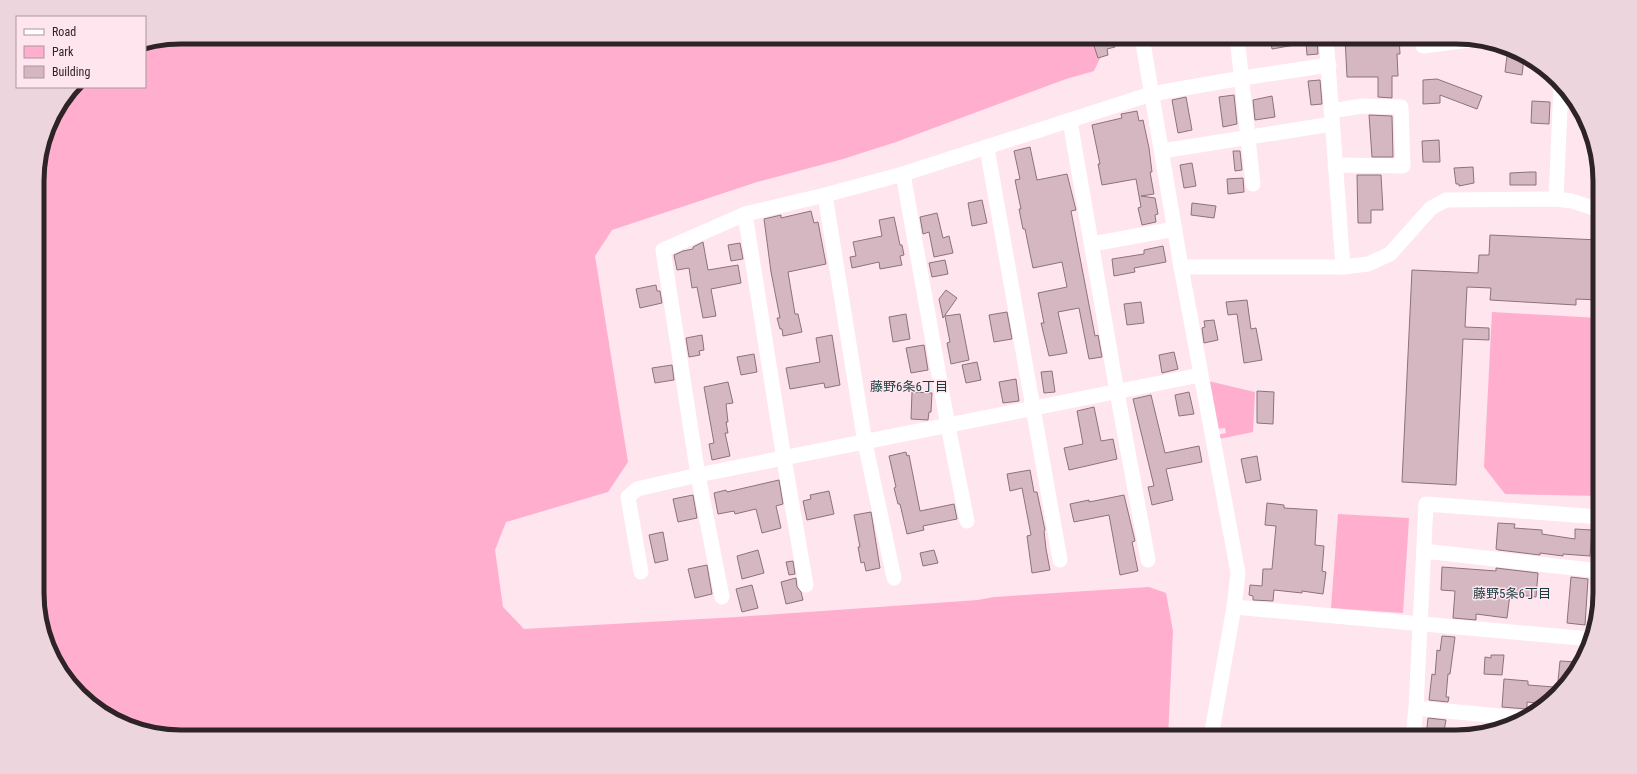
<svg xmlns="http://www.w3.org/2000/svg" width="1637" height="774" viewBox="0 0 1637 774" font-family="'Roboto Condensed','Noto Sans JP',sans-serif">
<style>
.green{fill:#ffaece}
.building{fill:#d4b7c1;stroke:#8c727c}
.lines{fill:none;stroke-linecap:round;stroke-linejoin:round}
.minor{stroke:#fff;stroke-width:15}
.labels{text-anchor:middle;stroke-width:3;stroke-linejoin:round;paint-order:stroke}
.neighbourhood-label{font-size:13px;fill:#1a3c40;stroke:#fee5ee}
.rim{fill:none;stroke:#2e2327;stroke-width:5}
</style>
<rect width="100%" height="100%" fill="#fee5ee"/>
<g class="green">
<polygon points="181,37 1104,37 1103,52 1094,71 1066,79 896,142 843,159 757,182 612,230 595,256 628,462 608,492 506,522 495,550 503,607 524,629 737,617 978,600 994,597 1149,587 1166,593 1173,631 1168,737 181,737 126,726 67,680 38,612 37,172 52,117 75,87 145,87 145,44"/>
<polygon points="1492,312 1599,318 1600,496 1505,494 1484,467"/>
<polygon points="1208,381 1255,392 1253,432 1219,439 1218,435 1226,433 1225,428 1217,429"/>
<polygon points="1338,514 1409,518 1403,613 1331,608"/>
</g>
<g class="building">
<polygon points="1091,37 1112,37 1115,47 1107,49 1108,55 1098,58"/>
<polygon points="1270,37 1317,37 1318,54 1307,55 1306,43 1272,49"/>
<polygon points="1399,37 1400,54 1397,54 1398,76 1392,76 1392,98 1378,97 1378,77 1347,77 1345,38"/>
<polygon points="1508,48 1524,58 1522,75 1505,72"/>
<polygon points="1437,79 1482,96 1477,109 1440,95 1440,103 1423,104 1423,80"/>
<polygon points="1320,80 1322,104 1311,105 1308,81"/>
<polygon points="1234,95 1237,124 1223,127 1219,97"/>
<polygon points="1272,96 1275,117 1255,120 1253,100"/>
<polygon points="1186,97 1192,130 1178,133 1172,100"/>
<polygon points="1532,101 1550,102 1549,124 1531,123"/>
<polygon points="1137,111 1139,121 1143,120 1149,148 1152,172 1150,172 1154,194 1141,196 1155,198 1158,214 1155,215 1156,222 1142,225 1138,208 1141,207 1136,179 1102,185 1098,164 1100,164 1092,125 1122,118 1121,114"/>
<polygon points="1369,115 1392,116 1393,157 1372,157"/>
<polygon points="1439,140 1440,162 1423,162 1422,141"/>
<polygon points="1030,147 1037,180 1067,174 1076,210 1071,211 1095,336 1098,335 1102,357 1089,359 1079,308 1058,312 1067,353 1049,356 1041,323 1044,323 1038,293 1067,287 1062,262 1033,268 1025,229 1023,229 1019,209 1021,209 1015,180 1020,179 1014,151"/>
<polygon points="1233,151 1240,151 1242,170 1235,171"/>
<polygon points="1192,163 1196,186 1184,188 1180,165"/>
<polygon points="1473,167 1474,183 1459,186 1459,184 1456,184 1454,168"/>
<polygon points="1530,172 1536,172 1536,185 1510,185 1510,173"/>
<polygon points="1357,175 1381,175 1383,210 1371,210 1371,223 1358,223"/>
<polygon points="1243,178 1244,192 1228,194 1227,179"/>
<polygon points="982,200 987,223 972,226 968,203"/>
<polygon points="1192,203 1216,206 1214,218 1191,215"/>
<polygon points="811,211 814,223 818,222 826,264 788,272 795,314 798,314 802,332 783,336 782,329 780,329 777,318 780,318 771,272 764,219 781,215 781,218"/>
<polygon points="937,213 943,238 949,236 953,253 934,257 929,232 923,234 920,217"/>
<polygon points="894,217 900,245 902,245 904,255 900,256 902,265 880,269 879,262 852,268 850,257 856,256 853,242 882,236 879,220"/>
<polygon points="1490,235 1599,240 1599,300 1576,299 1576,305 1490,300 1491,288 1467,287 1465,327 1489,328 1489,340 1463,339 1456,485 1402,482 1412,270 1478,273 1479,255 1489,255"/>
<polygon points="703,242 708,270 738,265 741,283 711,289 716,316 703,318 697,287 692,288 689,268 677,270 674,255 683,251 693,249 693,247"/>
<polygon points="740,243 743,259 731,261 728,245"/>
<polygon points="1163,246 1166,262 1134,268 1135,272 1114,276 1112,259 1144,254 1144,250"/>
<polygon points="945,260 948,274 932,277 929,263"/>
<polygon points="656,285 657,291 660,291 662,303 640,308 636,289"/>
<polygon points="946,290 957,298 943,318 939,299"/>
<polygon points="1247,300 1251,329 1256,328 1262,360 1244,363 1237,314 1228,315 1226,302"/>
<polygon points="1141,302 1144,323 1127,325 1124,304"/>
<polygon points="1007,312 1012,339 994,342 989,315"/>
<polygon points="906,314 910,339 893,342 889,317"/>
<polygon points="960,314 969,360 951,364 947,343 950,342 945,316"/>
<polygon points="1214,320 1218,340 1204,343 1202,328 1205,327 1204,321"/>
<polygon points="702,335 704,350 699,351 700,355 689,357 686,338"/>
<polygon points="832,335 840,385 825,388 824,383 790,389 786,368 820,362 816,338"/>
<polygon points="924,345 928,370 911,373 906,348"/>
<polygon points="1174,352 1178,369 1162,373 1159,355"/>
<polygon points="754,354 757,372 741,375 737,357"/>
<polygon points="977,362 981,380 966,383 962,365"/>
<polygon points="672,365 674,380 655,383 652,368"/>
<polygon points="1052,371 1055,392 1044,393 1041,372"/>
<polygon points="1016,379 1019,401 1003,403 999,382"/>
<polygon points="728,382 733,403 726,404 728,422 726,422 728,433 725,433 730,456 712,460 709,444 714,443 704,387"/>
<polygon points="1257,391 1274,392 1273,424 1257,423"/>
<polygon points="912,392 932,393 931,412 929,412 928,420 911,419"/>
<polygon points="1189,392 1194,414 1179,416 1175,395"/>
<polygon points="1151,395 1165,453 1199,446 1202,462 1166,469 1173,500 1152,505 1148,487 1154,486 1133,399"/>
<polygon points="1094,407 1101,441 1113,439 1117,459 1069,470 1064,448 1083,444 1077,411"/>
<polygon points="906,452 907,456 909,455 920,511 954,504 957,519 923,526 924,530 907,534 900,504 898,504 894,488 896,487 889,456"/>
<polygon points="1257,456 1261,480 1246,483 1241,459"/>
<polygon points="1030,470 1034,492 1037,492 1045,530 1044,531 1046,549 1050,570 1032,573 1027,536 1031,535 1022,488 1010,491 1007,474"/>
<polygon points="779,480 783,504 776,506 781,528 762,533 756,509 735,514 734,511 718,514 714,493 726,490 727,492"/>
<polygon points="829,491 834,514 807,520 803,501 811,499 810,495"/>
<polygon points="693,495 697,518 678,522 673,499"/>
<polygon points="1124,495 1135,541 1132,542 1138,571 1120,575 1109,515 1074,522 1070,504 1089,500 1089,502"/>
<polygon points="1267,503 1284,505 1284,508 1317,510 1315,545 1324,546 1322,571 1326,572 1323,594 1302,591 1302,593 1274,590 1273,601 1253,600 1253,596 1249,595 1250,585 1262,586 1263,569 1272,569 1276,526 1265,525"/>
<polygon points="871,512 880,568 866,571 864,562 861,563 858,547 860,547 854,515"/>
<polygon points="1498,523 1515,524 1514,528 1542,530 1542,534 1575,539 1575,529 1592,530 1590,556 1563,554 1563,556 1540,553 1540,555 1499,550 1496,549"/>
<polygon points="663,532 668,560 655,563 649,535"/>
<polygon points="758,550 764,573 742,579 737,556"/>
<polygon points="934,550 938,563 923,566 920,553"/>
<polygon points="793,561 795,574 789,575 786,562"/>
<polygon points="707,565 712,594 695,598 688,569"/>
<polygon points="1442,567 1496,571 1496,568 1538,573 1536,597 1510,594 1507,618 1476,614 1476,620 1453,618 1455,591 1441,590"/>
<polygon points="1571,577 1588,579 1585,625 1567,623"/>
<polygon points="796,578 797,587 801,592 803,600 786,604 781,582"/>
<polygon points="752,585 758,608 742,612 736,589"/>
<polygon points="1442,636 1455,637 1450,674 1448,674 1446,697 1449,697 1448,702 1429,700 1432,674 1435,675 1437,650 1440,651"/>
<polygon points="1491,655 1504,655 1502,675 1484,674 1485,657 1491,658"/>
<polygon points="1560,661 1577,662 1576,669 1568,682 1558,681"/>
<polygon points="1504,679 1528,681 1528,685 1554,687 1553,698 1546,704 1527,702 1527,709 1502,707"/>
<polygon points="1428,718 1446,720 1443,737 1426,737"/>
</g>
<g class="lines">
<g class="minor">
<polyline points="1142,37 1181,267 1343,267 1368,264 1390,254 1431,208 1446,200 1556,199 1572,201 1599,210"/>
<polyline points="1237,37 1253,184"/>
<polyline points="1326,37 1343,267"/>
<polyline points="1422,37 1423,46 1469,40"/>
<polyline points="1331,111 1362,106 1401,107 1403,166 1335,165"/>
<polyline points="1070,121 1117,392 1148,560"/>
<polyline points="987,148 1060,560"/>
<polyline points="1162,151 1332,124"/>
<polyline points="903,174 948,426 967,521"/>
<polyline points="825,195 865,443 894,578"/>
<polyline points="1556,199 1561,86"/>
<polyline points="745,214 784,459 806,585"/>
<polyline points="1092,244 1175,229"/>
<polyline points="1181,267 1238,573 1234,607 1211,737"/>
<polyline points="1200,375 698,475 663,250 745,214 825,195 903,174 1151,94 1242,78 1329,65"/>
<polyline points="1424,551 1600,571"/>
<polyline points="641,572 628,497 637,489 698,475 722,597"/>
<polyline points="1234,607 1591,639"/>
<polyline points="1596,614 1600,568"/>
<polyline points="1416,708 1520,718"/>
<polyline points="1413,737 1416,708 1426,504 1600,517"/>
</g>
</g>
<g class="labels">
<g class="neighbourhood-label">
<text x="909" y="391">藤野6条6丁目</text>
<text x="1512" y="598">藤野5条6丁目</text>
</g>
</g>
<path d="M0 0H1637V774H0ZM181 44H1456A137 137 0 0 1 1593 181V593A137 137 0 0 1 1456 730H181A137 137 0 0 1 44 593V181A137 137 0 0 1 181 44Z" fill="#edd5de" fill-rule="evenodd"/>
<path class="rim" d="M181 44H1456A137 137 0 0 1 1593 181V593A137 137 0 0 1 1456 730H181A137 137 0 0 1 44 593V181A137 137 0 0 1 181 44Z"/>
<rect x="16" y="16" width="130" height="72" fill="#fee5ee" stroke="#ab979e"/>
<rect x="24" y="29" width="20" height="6" fill="#ffffff" stroke="#ab979e"/>
<text x="52" y="36" font-size="12" fill="#2e2327">Road</text>
<rect x="24" y="46" width="20" height="12" fill="#ffaece" stroke="#ab979e"/>
<text x="52" y="56" font-size="12" fill="#2e2327">Park</text>
<rect x="24" y="66" width="20" height="12" fill="#d4b7c1" stroke="#ab979e"/>
<text x="52" y="76" font-size="12" fill="#2e2327">Building</text>
</svg>
